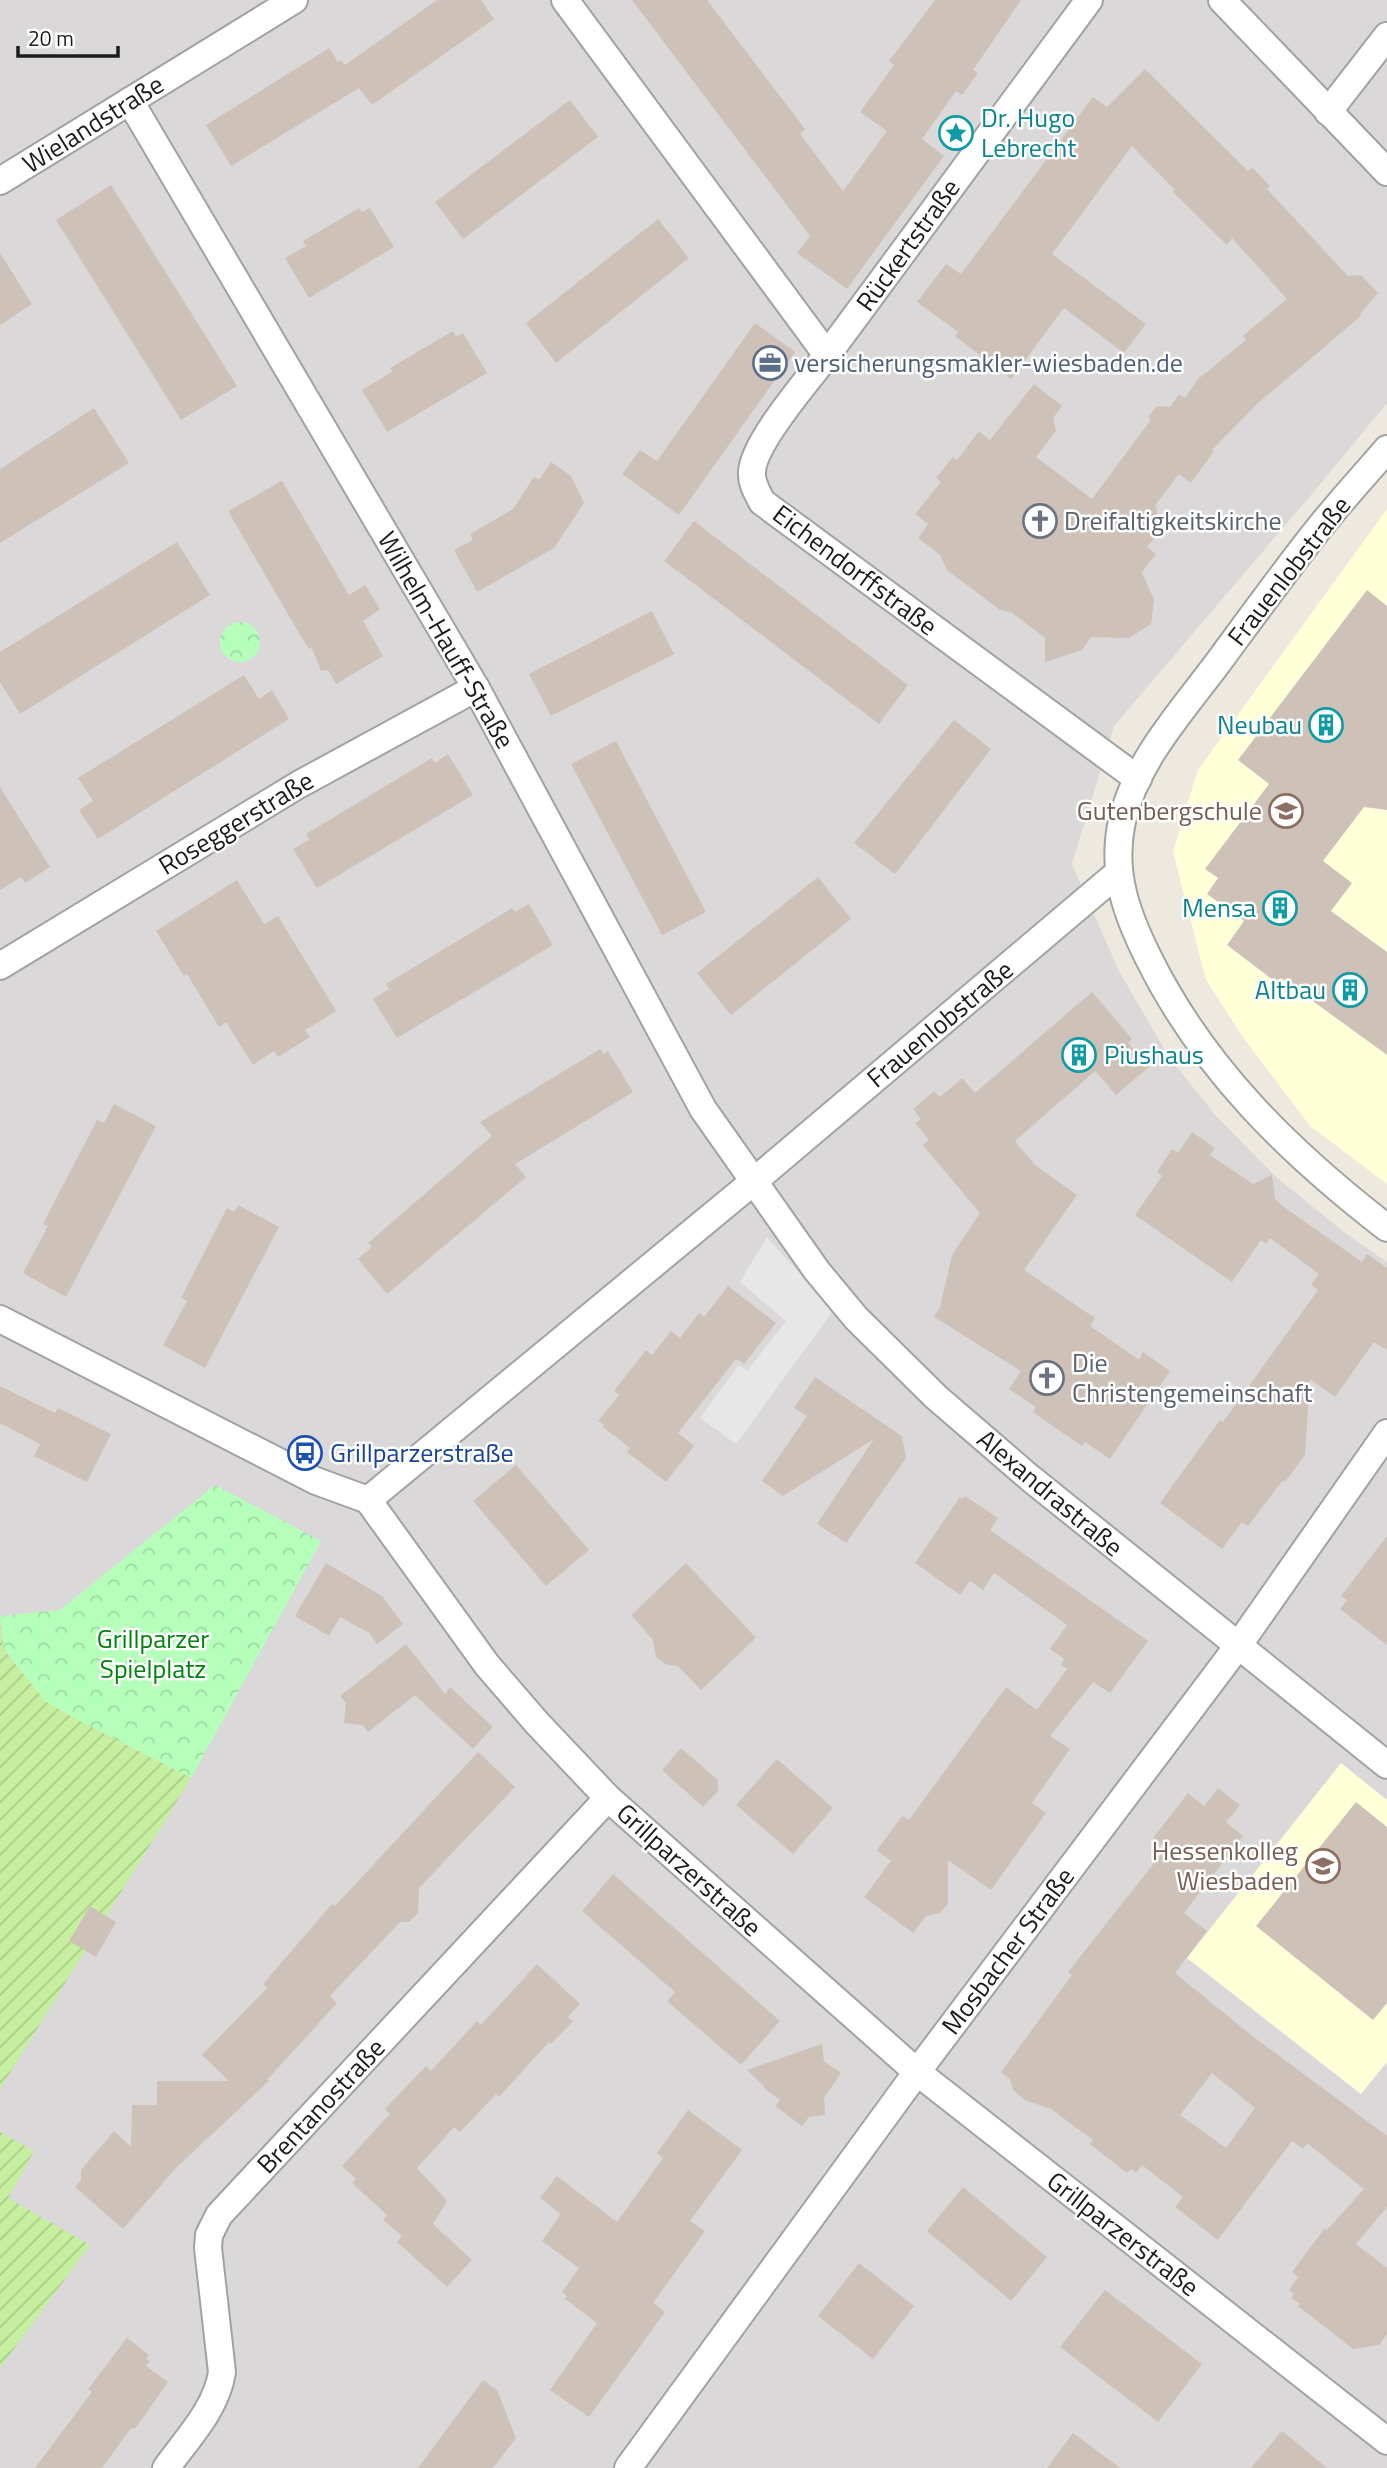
<svg xmlns="http://www.w3.org/2000/svg" width="1387" height="2468" viewBox="0 0 1387 2468" font-family="'Titillium Web',sans-serif">
<style>
.residential{fill:#dad8d8}
.education{fill:#ffffd8}
.park{fill:url(#park-crowns)}
.garden{fill:url(#garden-furrows)}
.parking{fill:#e7e7e7}
.building{fill:#cec2b8;fill-rule:evenodd}
.lines{fill:none;stroke-linecap:round;stroke-linejoin:round}
.street-casing{stroke:#a2a2a2;stroke-width:30}
.street{stroke:#fff;stroke-width:26}
.labels{text-anchor:middle;stroke-width:5;stroke-linejoin:round;paint-order:stroke}
.culture-label{font-size:26px;fill:#0d838f;stroke:#fff;text-anchor:end}
.street-label{font-size:26px;fill:#1b1b1b;stroke:#fff}
.service-label{font-size:26px;fill:#4e5e75;stroke:#fff;text-anchor:start}
.worship-label{font-size:26px;fill:#5b616d;stroke:#fff;text-anchor:start}
.education-label{font-size:26px;fill:#785e54;stroke:#fff;text-anchor:end}
.transit-label{font-size:26px;fill:#164399;stroke:#fff;text-anchor:start}
.park-label{font-size:26px;fill:#00830b;stroke:#fff}
</style>
<defs>
<pattern id="park-crowns" width="20" height="18" patternUnits="userSpaceOnUse" patternTransform="scale(1.75)"><rect width="20" height="18" fill="#b6ffbb"/><path d="M2 6a3 3 0 1 1 6 0M12 15a3 3 0 1 1 6 0" fill="none" stroke="#9cdaa0"/></pattern>
<pattern id="garden-furrows" width="10" height="10" patternUnits="userSpaceOnUse" patternTransform="scale(1.75)"><rect width="10" height="10" fill="#c6ef9f"/><path d="M-1 1l2-2M0 10L10 0M9 11l2-2" fill="none" stroke="#ac8"/></pattern>
</defs>
<rect width="100%" height="100%" fill="#eee9df"/>
<polygon class="residential" points="0,0 1387,0 1387,403 1317,488 1114,726 1072,864 1119,971 1169,1057 1216,1116 1275,1176 1345,1233 1387,1262 1387,2468 0,2468"/>
<g class="education">
<polygon points="1387,509 1387,1184 1310,1126 1245,1040 1206,980 1173,852 1198,770"/>
<polygon points="1341,1763 1387,1800 1387,2062 1361,2094 1187,1958"/>
</g>
<g class="park">
<circle cx="240" cy="642" r="20"/>
<polygon points="215,1485 321,1541 191,1778 72,1717 45,1701 4,1649 0,1616 60,1610"/>
</g>
<g class="garden">
<polygon points="0,1623 4,1650 45,1701 72,1717 191,1778 0,2089"/>
<polygon points="0,2132 34,2151 8,2198 90,2245 0,2368"/>
</g>
<polygon class="parking" points="767,1237 833,1311 736,1444 700,1418 739,1365 747,1371 786,1321 740,1282"/>
<g class="building">
<polygon points="437,0 481,0 494,19 372,105 359,88 231,166 206,125 329,48 338,62 341,60 345,65"/>
<polygon points="632,0 707,0 805,129 800,134 843,191 887,131 860,112 894,65 889,61 935,0 1021,0 973,70 978,73 962,95 956,91 922,139 944,156 847,289 797,253 810,236"/>
<polygon points="1145,69 1248,171 1252,167 1270,186 1267,189 1348,276 1361,275 1378,293 1360,314 1361,316 1257,404 1212,450 1214,451 1191,483 1179,474 1156,504 1159,532 1147,547 1156,554 1142,572 1154,600 1151,624 1129,638 1091,637 1082,650 1045,662 1045,638 1011,612 1000,610 947,570 940,555 918,538 928,524 915,514 941,482 936,478 953,457 957,460 979,431 990,440 1034,384 1062,406 1053,418 1056,431 1036,457 1092,499 1150,421 1149,416 1157,406 1170,407 1179,394 1185,398 1198,379 1246,340 1243,336 1287,299 1232,238 1227,245 1173,192 1175,190 1132,146 1052,254 1146,324 1124,353 1064,308 1011,379 955,336 958,332 917,302 946,264 961,274 1093,97 1107,107"/>
<polygon points="570,100 598,137 463,239 435,202"/>
<polygon points="111,185 237,386 181,420 56,220"/>
<polygon points="359,208 362,212 370,208 394,247 309,298 285,258 306,246 303,241"/>
<polygon points="658,219 689,258 556,363 526,323"/>
<polygon points="0,253 32,304 0,325"/>
<polygon points="755,323 795,352 679,515 622,474 640,450 657,461"/>
<polygon points="453,331 456,337 463,333 487,373 387,432 362,390 392,372 390,368"/>
<polygon points="94,408 129,463 0,543 0,469"/>
<polygon points="551,462 571,476 584,503 554,548 477,592 454,550 473,540 470,534 513,509 534,477 539,480"/>
<polygon points="282,481 349,595 365,585 380,609 363,621 383,656 336,684 328,670 321,671 312,648 309,649 296,628 228,511"/>
<polygon points="694,521 908,685 879,724 664,561"/>
<polygon points="177,542 210,595 20,714 0,682 0,652"/>
<polygon points="1367,590 1387,606 1387,810 1364,807 1323,861 1352,883 1331,911 1387,952 1387,1055 1281,978 1277,983 1227,945 1244,921 1207,894 1218,878 1205,869 1269,784 1238,760"/>
<polygon points="652,611 674,654 551,716 529,674"/>
<polygon points="244,675 259,699 272,690 289,719 98,839 79,810 93,801 78,778"/>
<polygon points="954,720 991,749 895,874 854,843"/>
<polygon points="616,741 706,912 662,935 571,764"/>
<polygon points="448,754 473,795 317,888 293,849 309,840 306,834 432,758 435,763"/>
<polygon points="0,787 50,867 25,883 21,877 0,890"/>
<polygon points="818,877 851,919 731,1015 697,973"/>
<polygon points="237,880 264,924 278,916 336,1011 305,1030 310,1037 278,1057 274,1051 253,1065 226,1022 219,1027 187,974 184,976 156,931"/>
<polygon points="529,904 553,945 397,1038 373,999 389,989 386,984 512,908 515,912"/>
<polygon points="1092,992 1132,1039 1128,1043 1149,1067 1116,1095 1095,1071 1015,1141 1035,1165 1077,1195 1024,1270 1095,1318 1090,1326 1115,1343 1139,1360 1143,1352 1170,1371 1110,1459 1085,1442 1082,1446 1057,1429 1033,1412 1036,1407 1009,1389 1021,1371 934,1317 940,1307 952,1255 980,1213 923,1145 929,1140 915,1123 921,1119 913,1109 934,1091 940,1097 962,1078 975,1093"/>
<polygon points="600,1049 604,1054 608,1051 633,1092 515,1164 526,1177 387,1294 358,1259 372,1247 368,1243 492,1136 480,1122"/>
<polygon points="114,1104 156,1126 66,1297 23,1273 48,1226 43,1224 97,1120 104,1123"/>
<polygon points="1192,1132 1215,1148 1210,1155 1253,1184 1272,1175 1275,1199 1284,1207 1362,1262 1367,1254 1387,1268 1387,1350 1374,1342 1335,1397 1310,1379 1305,1455 1285,1482 1283,1480 1248,1526 1242,1522 1222,1549 1160,1503 1220,1420 1223,1422 1318,1290 1311,1285 1319,1274 1270,1238 1266,1244 1261,1240 1232,1282 1135,1215 1162,1176 1157,1172 1172,1149 1178,1153"/>
<polygon points="238,1205 279,1227 205,1368 163,1345 187,1301 181,1298 227,1208 234,1212"/>
<polygon points="728,1286 776,1323 744,1364 736,1359 678,1433 694,1446 666,1482 627,1452 630,1448 603,1427 604,1425 598,1421 619,1395 614,1391 646,1350 652,1355 671,1331 680,1338 699,1313 704,1317"/>
<polygon points="815,1377 902,1436 906,1458 846,1543 817,1524 874,1439 783,1496 762,1481 807,1416 794,1408"/>
<polygon points="0,1386 55,1413 58,1408 111,1434 87,1482 34,1456 40,1444 0,1423"/>
<polygon points="516,1465 589,1550 546,1586 473,1501"/>
<polygon points="965,1496 998,1518 990,1530 1148,1641 1110,1693 1093,1682 1050,1736 1070,1749 1032,1803 1046,1813 991,1890 948,1860 948,1904 940,1913 926,1916 913,1933 864,1897 891,1861 877,1850 902,1816 909,1820 1006,1687 1037,1710 1067,1669 1061,1665 1064,1659 1050,1649 1067,1625 994,1573 983,1590 970,1581 960,1595 915,1563 960,1497 962,1499"/>
<polygon points="1387,1536 1387,1645 1340,1609 1347,1600 1341,1596"/>
<polygon points="326,1563 382,1596 403,1624 377,1644 369,1633 340,1617 329,1636 295,1616"/>
<polygon points="686,1563 756,1638 701,1690 678,1666 667,1665 656,1657 653,1640 631,1615"/>
<polygon points="406,1644 445,1694 450,1687 493,1727 473,1749 415,1695 368,1732 363,1725 344,1723 346,1703 340,1696"/>
<polygon points="681,1748 718,1780 718,1791 703,1807 662,1770"/>
<polygon points="478,1752 515,1787 419,1888 418,1913 409,1922 400,1922 330,1996 337,2003 267,2080 270,2080 176,2168 123,2229 75,2187 81,2180 81,2170 114,2131 131,2147 132,2105 157,2105 157,2081 229,2081 202,2055 267,1988 263,1984 332,1904 335,1906"/>
<polygon points="777,1759 833,1808 793,1854 736,1805"/>
<path d="M1218,1788L1240,1805L1226,1822L1243,1836L1184,1913L1207,1931L1175,1973L1251,2035L1387,2136V2207L1356,2244L1387,2268V2334L1379,2345L1353,2349L1298,2306L1300,2304L1291,2298L1294,2294L1289,2290L1298,2277L1292,2272L1325,2228L1327,2230L1364,2189L1307,2143L1303,2149L1292,2141L1218,2240L1175,2207L1183,2197L1142,2165L1136,2173L1131,2169L1127,2173L1090,2144L1093,2140L1051,2109L1025,2100L1013,2090L1010,2079L1001,2072L1072,1975L1068,1972L1166,1848L1153,1838L1188,1793L1204,1806ZM1212,2073L1255,2108L1226,2148L1180,2115Z"/>
<polygon points="1356,1802 1387,1827 1387,2003 1373,2020 1256,1926"/>
<polygon points="613,1874 780,2021 741,2065 667,2001 675,1992 582,1911"/>
<polygon points="90,1906 116,1922 96,1957 69,1941"/>
<polygon points="537,1964 580,2004 568,2017 573,2021 551,2044 549,2042 499,2097 496,2094 460,2132 454,2127 417,2168 447,2201 433,2224 472,2260 447,2287 397,2242 402,2236 383,2220 387,2215 352,2183 356,2179 342,2166 390,2114 385,2109 426,2066 431,2071 477,2021 481,2025"/>
<polygon points="822,2044 824,2061 841,2073 824,2098 825,2115 809,2117 802,2126 775,2106 780,2100 764,2088 765,2087 747,2070"/>
<polygon points="688,2110 742,2150 690,2221 705,2231 653,2303 665,2312 589,2417 550,2390 597,2323 565,2299 567,2296 562,2292 579,2268 542,2241 561,2214 540,2198 557,2176 617,2222 663,2158 657,2153"/>
<polygon points="963,2187 1047,2257 1011,2301 927,2231"/>
<polygon points="859,2263 914,2306 873,2359 818,2316"/>
<polygon points="1105,2290 1202,2364 1158,2422 1060,2347"/>
<polygon points="127,2338 149,2355 146,2359 150,2361 146,2366 168,2382 138,2425 134,2429 131,2428 102,2468 35,2468 92,2392 88,2389"/>
<polygon points="483,2380 497,2390 516,2438 493,2468 418,2468"/>
<polygon points="1282,2431 1327,2468 1251,2468"/>
<polygon points="1073,2433 1120,2468 1047,2468"/>
</g>
<g class="lines">
<g class="street-casing">
<g id="street">
<path d="M565,0L827,355C808,380 753,443 752,472C751,483 757,492 762,502L1138,779"/>
<polyline points="1222,0 1387,172"/>
<polyline points="130,101 476,688 703,1109 817,1271 856,1318 936,1397 1030,1478 1387,1765"/>
<polyline points="1328,112 1387,36"/>
<polyline points="0,181 294,0"/>
<polyline points="827,355 1089,0"/>
<path d="M1387,449C1362,478 1335,507 1312,537C1279,579 1248,622 1217,664C1181,712 1136,761 1122,821C1111,871 1126,913 1148,957C1203,1069 1290,1153 1387,1228"/>
<polyline points="0,966 298,785 476,688"/>
<polyline points="0,1319 316,1481 368,1500 487,1665 537,1723 608,1798 917,2072 1387,2441"/>
<polyline points="368,1500 753,1182 1118,873"/>
<path d="M166,2468C187,2439 217,2408 222,2372L208,2248L209,2235L219,2215L608,1798"/>
<polyline points="628,2468 917,2072 1238,1646 1387,1433"/>
</g>
</g>
<use href="#street" class="street"/>
</g>
<defs>
<g id="sight-ring" transform="scale(1.75)"><circle r="9.5" fill="#fff" stroke="#0f9aa8" stroke-width="1.5"/><path d="M0-6L1.8-2.2L6-1.7L2.9 1.2L3.7 5.4L0 3.3L-3.7 5.4L-2.9 1.2L-6-1.7L-1.8-2.2Z" fill="#0f9aa8"/></g>
<g id="office-ring" transform="scale(1.75)"><circle r="9.5" fill="#fff" stroke="#5c6f8a" stroke-width="1.5"/><path d="M-6-3h4V-5.5h4V-3h4V5H-6ZM-1-4.5V-3h2v-1.5ZM-6 0V1H6V0Z" fill="#5c6f8a"/></g>
<g id="church-ring" transform="scale(1.75)"><circle r="9.5" fill="#fff" stroke="#6b7280" stroke-width="1.5"/><path d="M-1.2-6h2.4v3.5h3.3v2.4h-3.3V6h-2.4V-.1h-3.3v-2.4h3.3Z" fill="#6b7280"/></g>
<g id="building-ring" transform="scale(1.75)"><circle r="9.5" fill="#fff" stroke="#0f9aa8" stroke-width="1.5"/><path d="M-4-6H4V6H1V3H-1V6H-4ZM-2.5-4.3h1.7v1.8h-1.7ZM.8-4.3h1.7v1.8H.8ZM-2.5-1h1.7V.8h-1.7ZM.8-1h1.7V.8H.8Z" fill="#0f9aa8"/></g>
<g id="school-ring" transform="scale(1.75)"><circle r="9.5" fill="#fff" stroke="#8d6e63" stroke-width="1.5"/><path d="M0-5L7-2L0 1L-7-2ZM-4 1L0 2.5L4 1V4Q0 6-4 4Z" fill="#8d6e63"/></g>
<g id="bus-ring" transform="scale(1.75)"><circle r="9.5" fill="#fff" stroke="#1a4fb4" stroke-width="1.5"/><path d="M-5-6H5V4H4V6H2V4H-2V6H-4V4H-5ZM-3.5-4V0h7V-4ZM-3.5 1.2v1.5H-2V1.2ZM2 1.2v1.5H3.5V1.2Z" fill="#1a4fb4"/></g>
</defs>
<g fill-rule="evenodd">
<use href="#sight-ring" x="956" y="133"/>
<use href="#office-ring" x="770" y="363"/>
<use href="#church-ring" x="1040" y="521"/>
<use href="#building-ring" x="1326" y="725"/>
<use href="#school-ring" x="1286" y="811"/>
<use href="#building-ring" x="1280" y="908"/>
<use href="#building-ring" x="1350" y="990"/>
<use href="#building-ring" x="1079" y="1055"/>
<use href="#church-ring" x="1047" y="1378"/>
<use href="#bus-ring" x="305" y="1453"/>
<use href="#school-ring" x="1323" y="1866"/>
</g>
<g class="labels">
<g class="culture-label">
<text x="981" y="127" text-anchor="start">Dr. Hugo<tspan x="981" dy="30">Lebrecht</tspan></text>
<text x="1302" y="734">Neubau</text>
<text x="1256" y="917">Mensa</text>
<text x="1326" y="999">Altbau</text>
<text x="1104" y="1064" text-anchor="start">Piushaus</text>
</g>
<g class="street-label">
<text transform="translate(93 124) rotate(-32)" y="9">Wielandstraße</text>
<text transform="translate(908 245) rotate(-54)" y="9">Rückertstraße</text>
<text transform="translate(855 570) rotate(37)" y="9">Eichendorffstraße</text>
<text transform="translate(1289 571) rotate(-52)" y="9">Frauenlobstraße</text>
<text transform="translate(446 640) rotate(60)" y="9">Wilhelm-Hauff-Straße</text>
<text transform="translate(236 823) rotate(-31)" y="9">Roseggerstraße</text>
<text transform="translate(940 1024) rotate(-40)" y="9">Frauenlobstraße</text>
<text transform="translate(1050 1493) rotate(40)" y="9">Alexandrastraße</text>
<text transform="translate(689 1870) rotate(42)" y="9">Grillparzerstraße</text>
<text transform="translate(1008 1951) rotate(-53)" y="9">Mosbacher Straße</text>
<text transform="translate(321 2106) rotate(-47)" y="9">Brentanostraße</text>
<text transform="translate(1123 2234) rotate(38)" y="9">Grillparzerstraße</text>
</g>
<g class="service-label">
<text x="794" y="372">versicherungsmakler-wiesbaden.de</text>
</g>
<g class="worship-label">
<text x="1064" y="530">Dreifaltigkeitskirche</text>
<text x="1072" y="1372">Die<tspan x="1072" dy="30">Christengemeinschaft</tspan></text>
</g>
<g class="education-label">
<text x="1262" y="820">Gutenbergschule</text>
<text x="1298" y="1860">Hessenkolleg<tspan x="1298" dy="30">Wiesbaden</tspan></text>
</g>
<g class="transit-label">
<text x="330" y="1462">Grillparzerstraße</text>
</g>
<g class="park-label">
<text x="153" y="1648">Grillparzer<tspan x="153" dy="30">Spielplatz</tspan></text>
</g>
</g>
<path d="M18 46v10h100v-10" fill="none" stroke="#1b1b1b" stroke-width="3.5"/>
<text x="28" y="46" font-size="21" fill="#1b1b1b" stroke="#ffffff" stroke-width="5" paint-order="stroke">20 m</text>
</svg>
